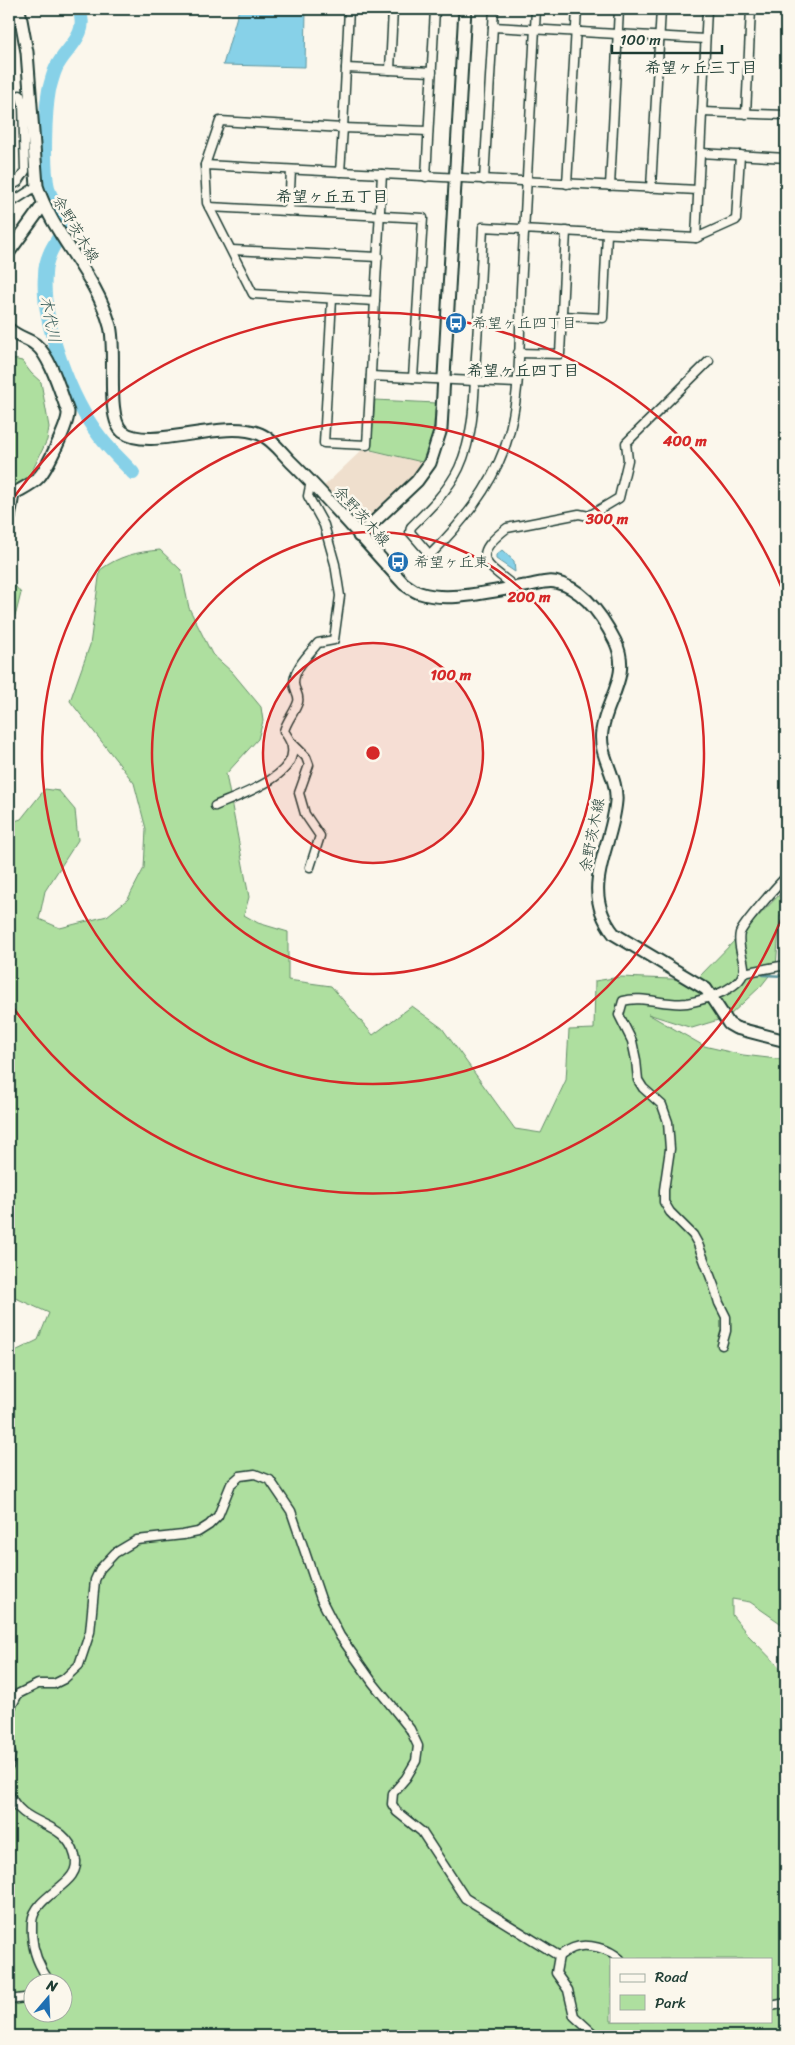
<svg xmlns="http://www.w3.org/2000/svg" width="795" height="2045" viewBox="0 0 795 2045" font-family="Sriracha,'Klee One',sans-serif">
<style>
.built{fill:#efdfcd}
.green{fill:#aedf9f;stroke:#668e6a;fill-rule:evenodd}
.water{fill:#87d1e8;stroke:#5d96a0}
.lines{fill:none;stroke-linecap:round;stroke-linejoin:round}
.stream{stroke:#5d96a0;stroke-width:2.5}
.river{stroke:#87d1e8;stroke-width:14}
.street-casing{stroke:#1f3d34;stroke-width:11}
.secondary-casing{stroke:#1f3d34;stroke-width:15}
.street{stroke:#fbf7ec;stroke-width:8}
.secondary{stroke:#fbf7ec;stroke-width:11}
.ring{fill:none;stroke:#d62828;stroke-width:2.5}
.labels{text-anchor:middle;stroke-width:5;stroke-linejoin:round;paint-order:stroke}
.street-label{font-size:15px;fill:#1f3d34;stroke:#fbf7ec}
.poi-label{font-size:15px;fill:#1f3d34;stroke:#fbf7ec;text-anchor:start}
.neighbourhood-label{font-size:16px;font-weight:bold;fill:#1f3d34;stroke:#fbf7ec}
.water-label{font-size:16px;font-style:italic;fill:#345b58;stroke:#fbf7ec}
.centre{fill:#d62828;stroke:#fbf7ec;stroke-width:2.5}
.ring-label{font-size:15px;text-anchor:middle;font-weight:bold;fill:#d62828;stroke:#fbf7ec;stroke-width:5;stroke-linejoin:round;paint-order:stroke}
</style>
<rect width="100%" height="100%" fill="#fbf7ec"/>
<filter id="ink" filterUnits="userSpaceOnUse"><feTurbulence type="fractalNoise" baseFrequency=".02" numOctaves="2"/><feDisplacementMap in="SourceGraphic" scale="10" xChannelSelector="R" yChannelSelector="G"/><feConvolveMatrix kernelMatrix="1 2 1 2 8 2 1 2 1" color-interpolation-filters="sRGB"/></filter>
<g filter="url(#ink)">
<polygon class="built" points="363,449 422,462 417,471 365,520 358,520 324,486"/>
<g class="green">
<polygon points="9,358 22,361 31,373 41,382 49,427 47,440 29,478 9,496"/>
<polygon points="375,400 436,403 433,434 422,462 371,450"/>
<path d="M160,550L181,570L189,608L212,654L232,672L261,707L263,721L258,739L226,774L249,897L244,915L258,923L288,932V980L331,986L373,1035L412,1006L442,1028L515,1129L541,1133L566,1080L569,1030L594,1029L595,981L620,977L696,980L786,888V916H780L776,967L761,986L728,1017L692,1028L648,1014L704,1046L743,1055L786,1060V1627L750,1602L732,1599V1615L748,1635L786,1674V2036H9V1354L38,1340L49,1313L9,1295V823L21,819L45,789L59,791L75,810L78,840L45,891L39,919L60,928L107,916L128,899L144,868L146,829L134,783L70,701L90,645L100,570C119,556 136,552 160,550ZM611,1959H771V2021H611ZM32,1982H62V2012H32Z"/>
<polygon points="9,586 15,586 21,593 16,613 9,627"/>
</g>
<g class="water">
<polygon points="239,9 306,9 305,67 223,65"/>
<polygon points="502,550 514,561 515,572 496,559 496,555"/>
</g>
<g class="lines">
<polyline class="stream" points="763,975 786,976"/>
<path class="river" d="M79,9C90,36 65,48 56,68C53,74 51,83 49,90C45,112 43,166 48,188C51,201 63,213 63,226C62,235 53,245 50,253C47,260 45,268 45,275C41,322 71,400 100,437C110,450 122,461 133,473"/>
<g class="street-casing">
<g id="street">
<polyline points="349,9 343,128 220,121 205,165 207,203 253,294 375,301"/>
<path d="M536,9C531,102 526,195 521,289C519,340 522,397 505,447C489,490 462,523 430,555L410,532L411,527C429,509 448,491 459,468C475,433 474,394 476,356C479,313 481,270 483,227L696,238L736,220L740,155"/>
<polyline points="493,27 705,39"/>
<polyline points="346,68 432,72"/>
<polyline points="390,70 393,9"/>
<polyline points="702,112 786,115"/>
<polyline points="746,114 751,9"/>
<polyline points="700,153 786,158"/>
<polyline points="205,165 698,190"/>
<polyline points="340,172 343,128 428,131"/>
<polyline points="426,177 435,9"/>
<polyline points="484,180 494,9"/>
<polyline points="567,184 577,9"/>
<polyline points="610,186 619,9"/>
<polyline points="9,187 18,182 25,171 23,104 20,95"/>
<polyline points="651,188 661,9"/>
<polyline points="9,204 37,186"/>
<polyline points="209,207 423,218 413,378"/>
<polyline points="289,211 291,170"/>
<polyline points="696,238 707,9"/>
<polyline points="232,250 378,257"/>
<polyline points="332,299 324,443 367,445 382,174"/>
<polyline points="562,316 603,318 607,234"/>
<polyline points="518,353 560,354 566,231"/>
<polyline points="371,376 516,383"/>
<path d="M515,587C487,564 468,558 507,528L579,514L589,516L619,498L628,460L626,443L709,361"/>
<polyline points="291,742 306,757 309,765 299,793 305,814 320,836 310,867"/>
<path d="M215,806C235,797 297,777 292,748C292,742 287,736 284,731C287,720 295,712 298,702C300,695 294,690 294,683C294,668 309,654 318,643L334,640L340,596L335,564L324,525L308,496L311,481"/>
<polyline points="743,973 786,965"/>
<path d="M722,1345L726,1331V1317L719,1303L714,1286L698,1244L693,1235L670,1212L664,1202V1190L670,1149L668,1122L662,1105L643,1088L638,1080L636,1060L632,1041L619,1015L623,1001C643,995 666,1006 687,1003C704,1000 746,988 744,967C743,956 737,944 740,933C744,923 777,886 786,877"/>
<polyline points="9,1711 18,1694 38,1684 54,1684 64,1679 79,1665 90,1632 95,1580 100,1569 115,1553 137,1540 183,1535 198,1532 209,1525 218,1516 231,1484 240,1476 255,1474 270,1480 291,1511 321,1599 340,1636 373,1683 410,1729 418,1746 416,1761 406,1778 393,1793 392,1804 397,1812 422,1832 465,1898 559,1956"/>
<polyline points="9,1748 11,1754 9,1766"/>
<path d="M9,1793C23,1829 65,1818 75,1856C84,1885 35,1892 32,1922C31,1938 34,1955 42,1969C44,1974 48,1978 49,1982"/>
<polyline points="559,1956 556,1973 568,1990 574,2016 596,2036"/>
<path d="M559,1956C563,1953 568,1950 573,1948C587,1942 610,1949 620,1959"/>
<polyline points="9,2000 32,1997"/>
<polyline points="771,2006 786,2003"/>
</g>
</g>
<g class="secondary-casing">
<g id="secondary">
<path d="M19,9L27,52L37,186C53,236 96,274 110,326C117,350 105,419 123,432C150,452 222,418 260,434C272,439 282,453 291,462C331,501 366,543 404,584C409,587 415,592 420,593C450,603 495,590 525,586C534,585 546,580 555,582C583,588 603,617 615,641C632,676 606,699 602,731C598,755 618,777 616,801C612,850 578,888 614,934L706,989L729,1024L736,1028L786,1041"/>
<polyline points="9,252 43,205"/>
<path d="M9,329C18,338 28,338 36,345C51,357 61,394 68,412C69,423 47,468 39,477C33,484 21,489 13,494L9,518"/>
<polyline points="359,536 417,481 430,463 441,429 465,9"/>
</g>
</g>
<use href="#street" class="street"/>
<use href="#secondary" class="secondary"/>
</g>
</g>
<circle cx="373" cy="753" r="110" fill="#d62828" fill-opacity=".12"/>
<g class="ring">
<circle cx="373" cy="753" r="110"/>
<circle cx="373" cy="753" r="221"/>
<circle cx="373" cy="753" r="331"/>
<path d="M786 907A441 441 0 0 1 10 1003M10 503A441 441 0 0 1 786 599"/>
</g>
<defs>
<g id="bus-disc" transform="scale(1.125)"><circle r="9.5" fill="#1f6fb2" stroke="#fbf7ec"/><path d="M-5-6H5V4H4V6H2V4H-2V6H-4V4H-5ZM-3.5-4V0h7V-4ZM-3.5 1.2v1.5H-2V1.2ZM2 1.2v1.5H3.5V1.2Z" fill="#fff"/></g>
</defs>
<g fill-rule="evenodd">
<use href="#bus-disc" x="456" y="323"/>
<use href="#bus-disc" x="398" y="562"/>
</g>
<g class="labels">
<g class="street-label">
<text transform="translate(76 229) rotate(59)" y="5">余野茨木線</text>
<text transform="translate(362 516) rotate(48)" y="5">余野茨木線</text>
<text transform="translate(592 835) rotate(-79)" y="5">余野茨木線</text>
</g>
<g class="poi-label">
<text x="472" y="328">希望ヶ丘四丁目</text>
<text x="414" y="567">希望ヶ丘東</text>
</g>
<g class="neighbourhood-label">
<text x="701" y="73">希望ヶ丘三丁目</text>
<text x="332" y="202">希望ヶ丘五丁目</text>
<text x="523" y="376">希望ヶ丘四丁目</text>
</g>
<g class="water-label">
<text transform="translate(51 319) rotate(78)" y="6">木代川</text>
</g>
</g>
<circle cx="373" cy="753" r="8" class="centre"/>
<g class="ring-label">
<text x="685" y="446">400 m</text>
<text x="607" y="524">300 m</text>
<text x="529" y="602">200 m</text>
<text x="451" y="680">100 m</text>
</g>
<rect width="795" height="2045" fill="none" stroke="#fbf7ec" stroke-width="30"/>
<rect x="15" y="15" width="765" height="2015" fill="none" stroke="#1f3d34" stroke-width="2" filter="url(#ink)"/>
<rect x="610" y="1958" width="162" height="65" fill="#fbf7ec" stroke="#a3ada2"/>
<rect x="620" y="1974" width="25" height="8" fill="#fbf7ec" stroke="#a3ada2"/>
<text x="655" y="1982" font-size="15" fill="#1f3d34">Road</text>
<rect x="620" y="1995" width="25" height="15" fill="#aedf9f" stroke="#a3ada2"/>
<text x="655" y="2008" font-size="15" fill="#1f3d34">Park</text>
<g transform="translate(48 1998) rotate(19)"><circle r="24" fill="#fbf7ec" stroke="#a3ada2"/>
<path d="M0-4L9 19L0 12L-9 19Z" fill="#1f6fb2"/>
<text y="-8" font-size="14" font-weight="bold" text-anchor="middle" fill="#1f3d34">N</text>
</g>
<path d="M612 45v8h110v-8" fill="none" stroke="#1f3d34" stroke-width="2.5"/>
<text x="620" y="45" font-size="15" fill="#1f3d34" stroke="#fbf7ec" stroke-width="4" paint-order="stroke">100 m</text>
</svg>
